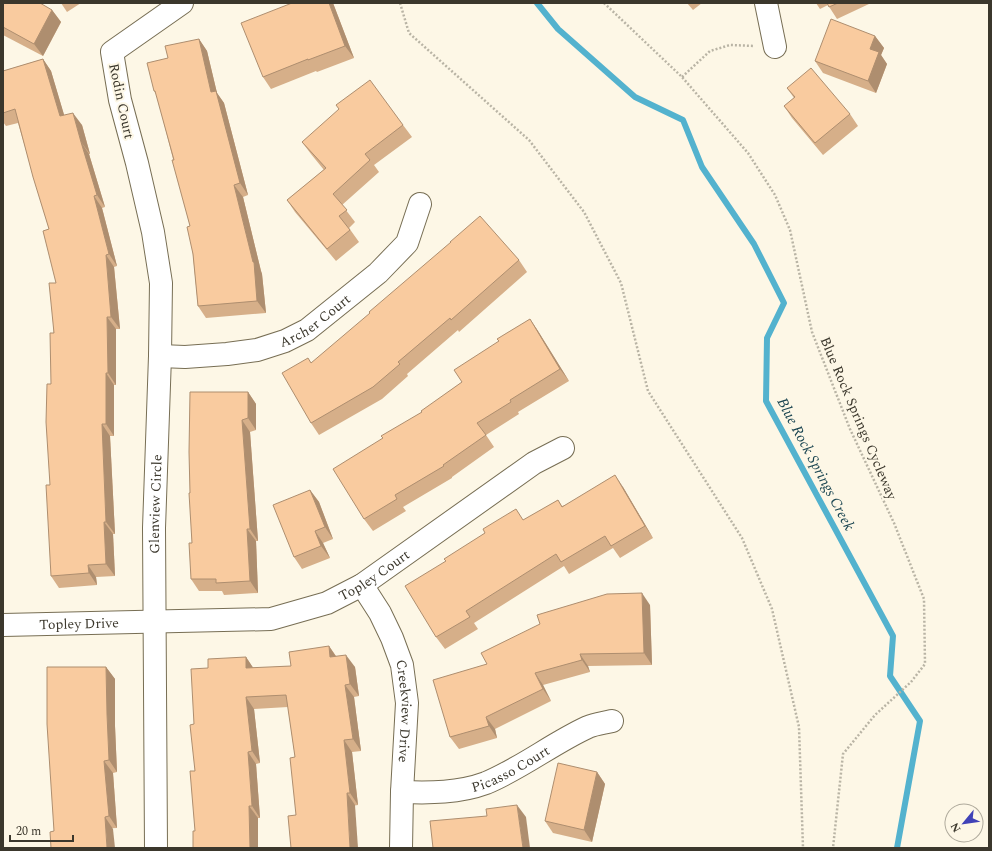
<svg xmlns="http://www.w3.org/2000/svg" width="992" height="851" viewBox="0 0 992 851" font-family="Spectral,serif">
<style>
.lines{fill:none;stroke-linecap:round;stroke-linejoin:round}
.stream{stroke:#53b2ce;stroke-width:6}
.minor-casing{stroke:#776e54;stroke-width:24}
.path{stroke:#b9b4a5;stroke-width:2.5;stroke-dasharray:2 2;stroke-linecap:butt}
.minor{stroke:#fff;stroke-width:22}
.wall{fill:#d6af89}
.shaded-wall{fill:#ae8e6f}
.building{fill:#f9cb9f;stroke:#ae8e6f}
.labels{text-anchor:middle;stroke-width:4;stroke-linejoin:round;paint-order:stroke}
.street-label{font-size:14px;fill:#3b372c;stroke:#fdf7e6}
.water-label{font-size:15px;font-style:italic;fill:#1a4551;stroke:#fdf7e6}
</style>
<rect width="100%" height="100%" fill="#fdf7e6"/>
<g class="lines">
<polyline class="stream" points="537,3 558,29 635,97 683,120 702,167 754,244 784,303 767,338 766,401 893,636 890,676 920,721 897,848"/>
<g class="minor-casing">
<g id="minor">
<polyline points="766,3 775,47"/>
<path id="s1" d="M160,356L185,357L227,354L257,350L285,341L307,330L378,273L407,243L420,204"/>
<path id="s2" d="M362,585L380,613L392,638L402,665L407,703L402,792L401,848"/>
<path id="s3" d="M3,625L271,619L327,603L362,585L534,463L563,448"/>
<path id="s4" d="M402,792C430,793 459,793 486,783C522,768 553,743 588,727C595,724 604,723 612,721"/>
<path id="s5" d="M156,848L154,528L160,356L161,283L153,232L137,163L120,100L112,52L182,3"/>
</g>
</g>
<g class="path">
<polyline points="400,3 409,33 529,140 584,212 621,283 648,391 742,538 772,609 799,727 803,848"/>
<polyline points="604,3 682,77 748,153 775,195 790,230 812,332 850,429 894,523 924,599 925,664 911,682 875,715 843,754 833,848"/>
<polyline points="682,77 710,51 730,45 754,46"/>
</g>
<use href="#minor" class="minor"/>
</g>
<g class="wall">
<polygon points="3,3 52,10 61,22 43,56 3,35"/>
<polygon points="61,3 81,3 67,12"/>
<polygon points="333,3 354,58 317,72 316,71 271,89 263,77"/>
<polygon points="687,3 702,3 693,10"/>
<polygon points="816,3 868,3 869,4 837,19 828,5 820,9"/>
<polygon points="875,36 884,48 881,55 887,64 876,93 823,73 815,61"/>
<polygon points="199,39 207,51 217,93 224,103 248,195 243,197 261,271 262,274 266,313 206,318 198,306 190,226 157,96 154,91 168,58"/>
<polygon points="43,59 51,71 64,115 82,125 90,154 89,154 105,207 102,208 117,266 114,267 120,329 116,329 116,385 114,385 114,436 110,436 115,534 113,534 115,576 96,577 97,585 59,588 51,576 51,384 56,283 49,229 18,123 6,126 3,122 3,71"/>
<polygon points="787,88 850,114 858,126 823,155 792,118 784,106 794,98"/>
<polygon points="403,125 412,137 374,165 379,172 342,205 355,222 349,228 359,242 336,261 295,212 287,200 324,170 311,154 302,142"/>
<polygon points="519,260 527,272 459,332 458,330 407,374 408,376 382,399 319,435 311,423 311,363"/>
<polygon points="530,319 538,331 569,381 518,412 519,414 486,435 494,447 452,477 452,478 403,507 406,511 373,531 364,519 383,438 422,412 462,382 499,341"/>
<polygon points="248,392 256,404 256,430 250,432 258,541 256,541 258,593 224,595 222,591 199,591 191,579 192,543 190,493"/>
<polygon points="623,487 653,538 620,558 613,548 569,574 564,566 474,623 478,629 445,649 436,637 446,561 485,533 524,520 558,500 562,506"/>
<polygon points="310,490 319,502 333,539 323,543 330,558 302,569 294,557"/>
<polygon points="650,605 652,665 588,666 590,672 543,685 551,701 495,729 497,738 459,749 450,737 487,664 540,624"/>
<polygon points="329,646 336,656 355,667 359,696 354,697 361,751 352,752 358,805 296,815 295,757 288,707 254,709 260,763 256,764 260,818 258,818 258,848 193,848 195,831 195,771 194,724 208,668 246,657 253,668 291,666"/>
<polygon points="106,667 115,679 115,726 117,772 113,773 117,828 54,831"/>
<polygon points="597,772 605,784 592,842 553,833 545,821"/>
</g>
<g class="shaded-wall">
<polygon points="329,3 333,3 354,58 345,46"/>
<polygon points="52,10 61,22 43,56 34,44"/>
<polygon points="875,36 884,48 881,55 887,64 876,93 868,81 870,49"/>
<polygon points="199,39 207,51 217,93 224,103 248,195 240,183 211,92"/>
<polygon points="43,59 51,71 68,128 60,116"/>
<polygon points="73,113 82,125 90,154 81,142"/>
<polygon points="81,142 89,154 105,207 97,195"/>
<polygon points="234,185 243,197 261,271 262,274 266,313 257,301 253,262"/>
<polygon points="94,196 102,208 117,266 109,254"/>
<polygon points="106,255 114,267 120,329 111,317"/>
<polygon points="107,317 116,329 116,385 108,373"/>
<polygon points="530,319 538,331 569,381 560,369"/>
<polygon points="106,373 114,385 114,436 106,424"/>
<polygon points="248,392 256,404 256,430 248,418"/>
<polygon points="242,420 250,432 258,541 250,529"/>
<polygon points="102,424 110,436 115,534 106,522"/>
<polygon points="615,475 623,487 653,538 645,526"/>
<polygon points="310,490 319,502 333,539 325,527"/>
<polygon points="104,522 113,534 115,576 106,564"/>
<polygon points="247,529 256,541 258,593 250,581"/>
<polygon points="315,531 323,543 330,558 321,546"/>
<polygon points="88,565 96,577 97,585 89,573"/>
<polygon points="642,593 650,605 652,665 644,653"/>
<polygon points="329,646 337,658 330,657"/>
<polygon points="580,654 588,666 590,672 582,660"/>
<polygon points="346,655 355,667 359,696 350,684"/>
<polygon points="246,657 254,669 246,668"/>
<polygon points="106,667 115,679 115,726 117,772 109,760 107,714"/>
<polygon points="535,673 543,685 551,701 543,689"/>
<polygon points="345,685 354,697 361,751 353,739"/>
<polygon points="246,697 254,709 260,763 252,751"/>
<polygon points="486,717 495,729 497,738 489,726"/>
<polygon points="344,740 352,752 358,805 350,793"/>
<polygon points="248,752 256,764 260,818 252,806"/>
<polygon points="104,761 113,773 117,828 109,816"/>
<polygon points="597,772 605,784 592,842 584,830"/>
<polygon points="347,793 355,805 358,848 350,848"/>
<polygon points="517,805 526,817 530,848 523,848"/>
<polygon points="249,806 258,818 258,848 250,848"/>
<polygon points="105,817 113,829 115,848 107,848"/>
</g>
<g class="building">
<polygon points="3,3 40,3 52,10 34,44 3,27"/>
<polygon points="292,3 329,3 345,46 308,60 308,59 263,77 241,23"/>
<polygon points="827,3 838,3 829,7"/>
<polygon points="831,19 875,36 870,49 879,52 868,81 815,61"/>
<polygon points="199,39 211,92 216,91 240,183 234,185 253,262 254,262 257,301 198,306 193,254 187,227 190,226 172,160 174,160 155,91 154,91 147,63 168,58 165,46"/>
<polygon points="43,59 60,116 73,113 81,142 97,195 94,196 109,254 106,255 111,317 107,317 108,373 106,373 106,424 102,424 106,522 104,522 106,564 88,565 89,573 51,576 46,485 50,485 46,422 47,384 51,384 50,333 54,333 49,283 56,283 43,231 49,229 33,177 15,109 3,113 3,71"/>
<polygon points="811,68 850,114 815,143 784,106 795,97 787,88"/>
<polygon points="370,80 403,125 365,154 370,160 333,194 347,210 339,216 350,230 327,249 287,200 326,168 302,142 339,109 336,105"/>
<polygon points="480,216 519,260 451,320 450,318 398,362 400,364 373,387 311,423 282,373 308,358 311,363 370,313 369,312 451,242 450,242"/>
<polygon points="530,319 560,369 510,400 511,402 477,423 486,435 443,465 444,466 395,495 397,499 364,519 333,469 383,438 381,436 422,412 421,411 462,382 454,370 499,341 497,339"/>
<polygon points="190,392 248,392 248,418 242,420 250,529 247,529 250,581 216,583 216,579 191,579 189,543 192,543 189,493 190,493 189,452"/>
<polygon points="615,475 645,526 611,546 605,536 561,562 556,554 466,611 470,617 436,637 405,586 446,561 444,559 485,533 483,529 516,509 523,520 558,500 562,507"/>
<polygon points="310,490 325,527 315,531 321,546 294,557 273,505"/>
<polygon points="642,593 644,653 580,654 582,660 535,673 543,689 486,717 489,726 450,737 433,680 487,664 481,653 540,624 537,615 607,594"/>
<polygon points="329,646 330,657 346,655 350,684 345,685 353,739 344,740 350,793 347,793 350,848 291,848 288,816 296,815 290,758 295,757 286,695 246,697 252,751 248,752 252,806 249,806 250,848 193,848 193,831 195,831 190,771 195,771 190,725 194,724 191,669 208,668 208,659 246,657 246,668 291,666 289,652"/>
<polygon points="47,667 106,667 107,714 109,760 104,761 109,816 105,817 107,848 51,848 50,832 54,831 47,724"/>
<polygon points="558,763 597,772 584,830 545,821"/>
<polygon points="517,805 523,848 433,848 430,821 487,816 486,809"/>
</g>
<g class="labels">
<g class="street-label">
<text transform="translate(122 101) rotate(78)" y="5">Rodin Court</text>
<text dy="5" stroke="none"><textPath href="#s1" startOffset="163">Archer Court</textPath></text>
<text transform="translate(859 418) rotate(67)" y="5">Blue Rock Springs Cycleway</text>
<text dy="5" stroke="none"><textPath href="#s5" startOffset="344">Glenview Circle</textPath></text>
<text dy="5" stroke="none"><textPath href="#s3" startOffset="381">Topley Court</textPath></text>
<text dy="5" stroke="none"><textPath href="#s3" startOffset="76">Topley Drive</textPath></text>
<text dy="5" stroke="none"><textPath href="#s2" startOffset="136">Creekview Drive</textPath></text>
<text dy="5" stroke="none"><textPath href="#s4" startOffset="113">Picasso Court</textPath></text>
</g>
<g class="water-label">
<text transform="translate(816 464) rotate(62)" y="5">Blue Rock Springs Creek</text>
</g>
</g>
<rect width="992" height="851" fill="none" stroke="#3b372c" stroke-width="8"/>
<g transform="translate(964 823) rotate(241)"><circle r="19" fill="#fdf7e6" stroke="#afaa9c"/>
<path d="M0-3L7 15L0 10L-7 15Z" fill="#4042b7"/>
<text y="-6" font-size="11" font-weight="bold" text-anchor="middle" fill="#3b372c">N</text>
</g>
<path d="M10 835v6h63v-6" fill="none" stroke="#3b372c" stroke-width="2"/>
<text x="16" y="835" font-size="12" fill="#3b372c" stroke="#fdf7e6" stroke-width="3" paint-order="stroke">20 m</text>
</svg>
